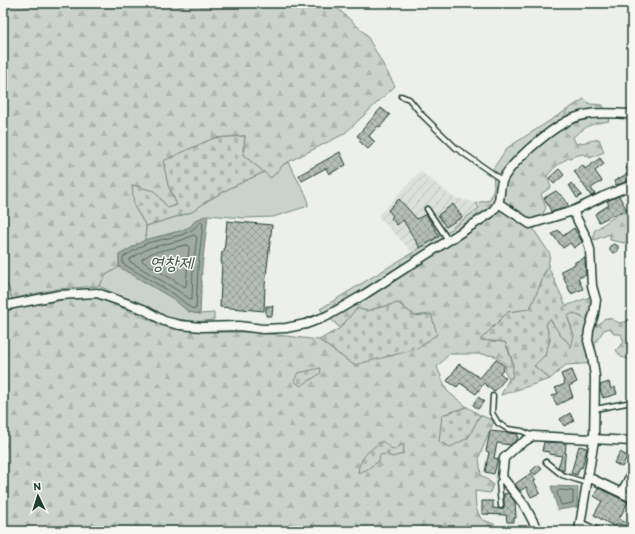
<svg xmlns="http://www.w3.org/2000/svg" width="635" height="534" viewBox="0 0 635 534" font-family="Itim,'Poor Story',sans-serif">
<style>
.industrial{fill:url(#industrial-furrows)}
.green{fill:#cbd2cc;stroke:#758880}
.forest{fill:url(#forest-firs);stroke:#758880}
.cemetery{fill:url(#cemetery-stones);stroke:#758880}
.water{fill:#9faaa4;stroke:#6c7e77}
.lines{fill:none;stroke-linecap:round;stroke-linejoin:round}
.shore{stroke:#526961;stroke-width:1}
.building{fill:url(#building-cross-hatch);stroke:#1f3d34}
.service-casing{stroke:#1f3d34;stroke-width:7}
.minor-casing{stroke:#1f3d34;stroke-width:11}
.service{stroke:#f6f6f2;stroke-width:4}
.minor{stroke:#f6f6f2;stroke-width:8}
.labels{text-anchor:middle;stroke-width:3;stroke-linejoin:round;paint-order:stroke}
.water-label{font-size:18px;font-style:italic;fill:#3f5850;stroke:#f6f6f2}
</style>
<defs>
<pattern id="industrial-furrows" width="10" height="10" patternUnits="userSpaceOnUse"><rect width="10" height="10" fill="#dce0db"/><path d="M-1 1l2-2M0 10L10 0M9 11l2-2" fill="none" stroke="#bcc1bd"/></pattern>
<pattern id="forest-firs" width="22" height="20" patternUnits="userSpaceOnUse"><rect width="22" height="20" fill="#cbd2cc"/><path d="M5 1l3.5 6h-7zM16 11l3.5 6h-7z" fill="#aeb5b0"/></pattern>
<pattern id="cemetery-stones" width="16" height="16" patternUnits="userSpaceOnUse"><rect width="16" height="16" fill="#cbd2cc"/><path d="M2 7V4a2 2 0 0 1 4 0v3zM10 15v-3a2 2 0 0 1 4 0v3z" fill="#aeb5b0"/></pattern>
<pattern id="building-cross-hatch" width="8" height="8" patternUnits="userSpaceOnUse"><rect width="8" height="8" fill="#b4bdb8"/><path d="M0 0l8 8M0 8l8-8" fill="none" stroke="#929b96"/></pattern>
</defs>
<rect width="100%" height="100%" fill="#edefea"/>
<filter id="ink" filterUnits="userSpaceOnUse"><feTurbulence type="fractalNoise" baseFrequency=".025" numOctaves="2"/><feDisplacementMap in="SourceGraphic" scale="8" xChannelSelector="R" yChannelSelector="G"/><feConvolveMatrix kernelMatrix="1 2 1 2 8 2 1 2 1" color-interpolation-filters="sRGB"/></filter>
<g filter="url(#ink)">
<polygon class="industrial" points="420,171 453,197 476,203 479,208 448,231 412,252 378,216"/>
<g class="green">
<polygon points="288,162 307,197 308,206 273,217 244,218 208,215 196,220 190,227 180,231 145,240 146,226 192,212 207,201 230,188 264,172 271,178 284,164"/>
<polygon points="119,267 172,298 189,312 200,314 214,313 214,320 196,322 165,317 99,286 106,275"/>
<polygon points="3,277 9,288 12,299 3,302"/>
</g>
<g class="forest">
<polygon points="3,3 267,3 291,8 337,8 366,34 395,86 344,134 284,164 271,178 243,155 245,136 214,138 164,161 168,185 177,205 168,208 154,191 134,206 146,226 145,240 119,255 119,267 106,275 99,286 57,289 12,299 9,288 3,277"/>
<path d="M584,99L590,104L603,105L609,121C590,124 588,125 573,137L576,144L599,139L604,152L590,158L584,154C567,157 558,162 547,176L551,187L541,194L546,208L534,230L550,254L548,266L530,310L508,312L481,340L505,342L514,367L512,378L509,379L504,371L507,365L495,356L482,354H449L437,367L447,391L467,407L442,415L468,438L480,415L494,421L479,457L481,475L493,484L490,493L475,491L476,508L481,519L494,524L498,531H3V310L69,299L99,298L171,329L215,332H253L319,340L354,365L431,314L415,316L398,303L366,311L357,309L340,328L320,309L448,231L479,208L476,203L490,200L494,188L493,169L507,148Z"/>
<polygon points="632,210 632,238 625,243 610,240 610,234 594,240 594,231 618,214"/>
<polygon points="573,313 598,325 605,318 612,319 619,323 628,321 632,335 632,360 621,357 616,350 624,342 621,334 614,334 610,328 604,330 595,343 596,363 566,365 550,379 534,366 545,355 550,340 546,324 550,318 561,336 567,341 572,328 567,316"/>
</g>
<g class="cemetery">
<polygon points="245,136 243,155 264,172 230,188 207,201 192,212 146,226 134,206 132,185 154,191 168,208 177,205 168,185 163,161 214,138"/>
<path d="M548,266L566,306L592,296L589,321L574,313L567,316L574,335L571,348L567,341L561,336L550,319L546,324L550,340L545,355L534,366L550,379L501,395L509,379L512,378C515,362 511,356 505,342L480,340L508,312L530,309Z"/>
<polygon points="398,303 415,316 431,314 437,334 417,349 354,365 319,340 340,328 357,308 366,311"/>
<polygon points="320,368 321,373 301,386 294,381 298,373"/>
<polygon points="467,407 480,415 468,438 450,447 439,442 442,415"/>
<path d="M382,441L393,450L404,444L403,454L392,457L387,454L380,455L379,461L366,470L358,473C359,457 370,450 382,441Z"/>
</g>
<g class="water">
<polygon points="208,215 202,267 200,314 189,312 172,298 119,267 119,255 145,240 180,231 190,227 196,220"/>
<polygon points="551,486 578,487 577,507 558,510"/>
</g>
<g class="lines">
<g class="shore">
<polygon points="201,222 203,224 198,267 196,309 191,308 174,294 123,264 123,257 147,243 181,235 192,230"/>
<polygon points="194,235 197,237 193,267 192,298 191,300 177,290 129,261 130,259 149,248 182,240"/>
<polygon points="187,245 189,247 186,286 185,287 142,261 142,259 152,253"/>
<polygon points="560,490 573,491 573,503 561,505 557,493"/>
</g>
</g>
<g class="building">
<polygon points="381,108 390,115 380,127 378,126 369,136 375,142 368,149 359,141 361,139 357,136"/>
<polygon points="340,152 346,165 329,174 326,168 302,181 299,175"/>
<polygon points="600,158 604,164 595,171 602,181 591,188 595,194 591,196 574,171 583,165 585,169"/>
<polygon points="632,164 632,180 616,185 614,181 629,173 626,168"/>
<polygon points="559,169 564,175 554,184 549,178"/>
<polygon points="571,183 582,195 577,198 569,185"/>
<polygon points="556,191 565,199 569,207 551,212 550,209 544,198"/>
<polygon points="619,196 627,210 611,216 599,222 595,214 609,205 607,201"/>
<polygon points="399,199 417,219 426,214 439,236 420,248 403,220 397,225 391,218 393,216 388,210"/>
<polygon points="453,204 462,217 446,227 438,215"/>
<polygon points="227,221 272,225 265,285 264,311 220,307 222,262 221,262 222,252 224,252"/>
<polygon points="574,228 582,242 574,248 570,243 563,248 552,234 558,230 563,236"/>
<polygon points="614,244 618,246 618,251 614,253 610,251 610,246"/>
<polygon points="585,258 586,275 578,278 583,289 571,294 561,271 575,264 575,262"/>
<polygon points="266,306 273,306 272,316 266,316"/>
<polygon points="496,359 505,366 500,373 506,378 494,392 484,383 476,394 460,383 457,387 447,381 459,364 480,378"/>
<polygon points="572,370 577,382 569,386 573,397 557,405 552,396 558,393 555,388 565,384 561,374"/>
<polygon points="609,382 611,389 615,387 617,394 603,398 600,389 600,385"/>
<polygon points="478,397 484,401 478,409 473,405"/>
<polygon points="570,413 574,421 564,426 560,419"/>
<polygon points="490,431 518,434 517,440 510,445 497,443 494,458 498,459 494,474 485,472 489,452 486,451"/>
<polygon points="544,442 566,443 564,471 558,467 562,456 549,454 549,452 542,451"/>
<polygon points="579,446 587,448 582,468 580,467 577,475 571,473"/>
<polygon points="620,452 627,456 622,467 614,463"/>
<polygon points="538,465 542,469 535,475 531,471"/>
<polygon points="531,473 536,480 534,481 540,493 531,497 526,487 520,491 515,484"/>
<polygon points="598,488 628,502 619,519 632,526 631,527 617,524 615,527 594,515 602,501 594,496"/>
<polygon points="508,493 515,502 516,518 514,518 514,522 507,522 506,515 482,514 482,501 493,501 493,508 502,509 504,506 504,494"/>
</g>
<g class="lines">
<g class="service-casing">
<g id="service">
<polyline points="401,96 409,99 423,116 456,148 502,180"/>
<polyline points="427,209 448,240"/>
<polyline points="493,396 492,413 498,423 508,429 522,431 533,436"/>
<polyline points="595,409 632,402"/>
<polyline points="546,462 562,475 587,483"/>
<polyline points="501,506 499,482 504,480"/>
</g>
</g>
<g class="minor-casing">
<g id="minor">
<polyline points="498,203 530,224 573,211"/>
<path d="M3,306L59,295L97,293L143,309L164,321L180,325L202,327L239,326L263,329L286,328L306,324L327,316L365,294L491,213C493,210 497,207 498,203C501,196 499,187 503,179C514,159 557,122 580,116C596,111 615,114 632,114"/>
<polyline points="588,477 632,498"/>
<polyline points="622,492 632,473"/>
<polyline points="580,524 595,531"/>
<polyline points="538,531 525,506 502,477 504,458 516,447 533,436 632,441"/>
<polyline points="579,531 594,440 595,377 592,355 588,341 589,330 594,314 596,300 592,286 590,250 587,239 573,211 602,197 632,185"/>
</g>
</g>
<use href="#service" class="service"/>
<use href="#minor" class="minor"/>
</g>
</g>
<g class="labels">
<g class="water-label">
<text x="171" y="269">영창제</text>
</g>
</g>
<rect width="635" height="534" fill="none" stroke="#f6f6f2" stroke-width="16"/>
<rect x="8" y="8" width="619" height="518" fill="none" stroke="#1f3d34" stroke-width="1.5" filter="url(#ink)"/>
<g transform="translate(38 496) rotate(356)" stroke="#f6f6f2" stroke-width="3" paint-order="stroke">
<path d="M0-3L7 15L0 10L-7 15Z" fill="#1f3d34"/>
<text y="-6" font-size="11" font-weight="bold" text-anchor="middle" fill="#1f3d34">N</text>
</g>
</svg>
